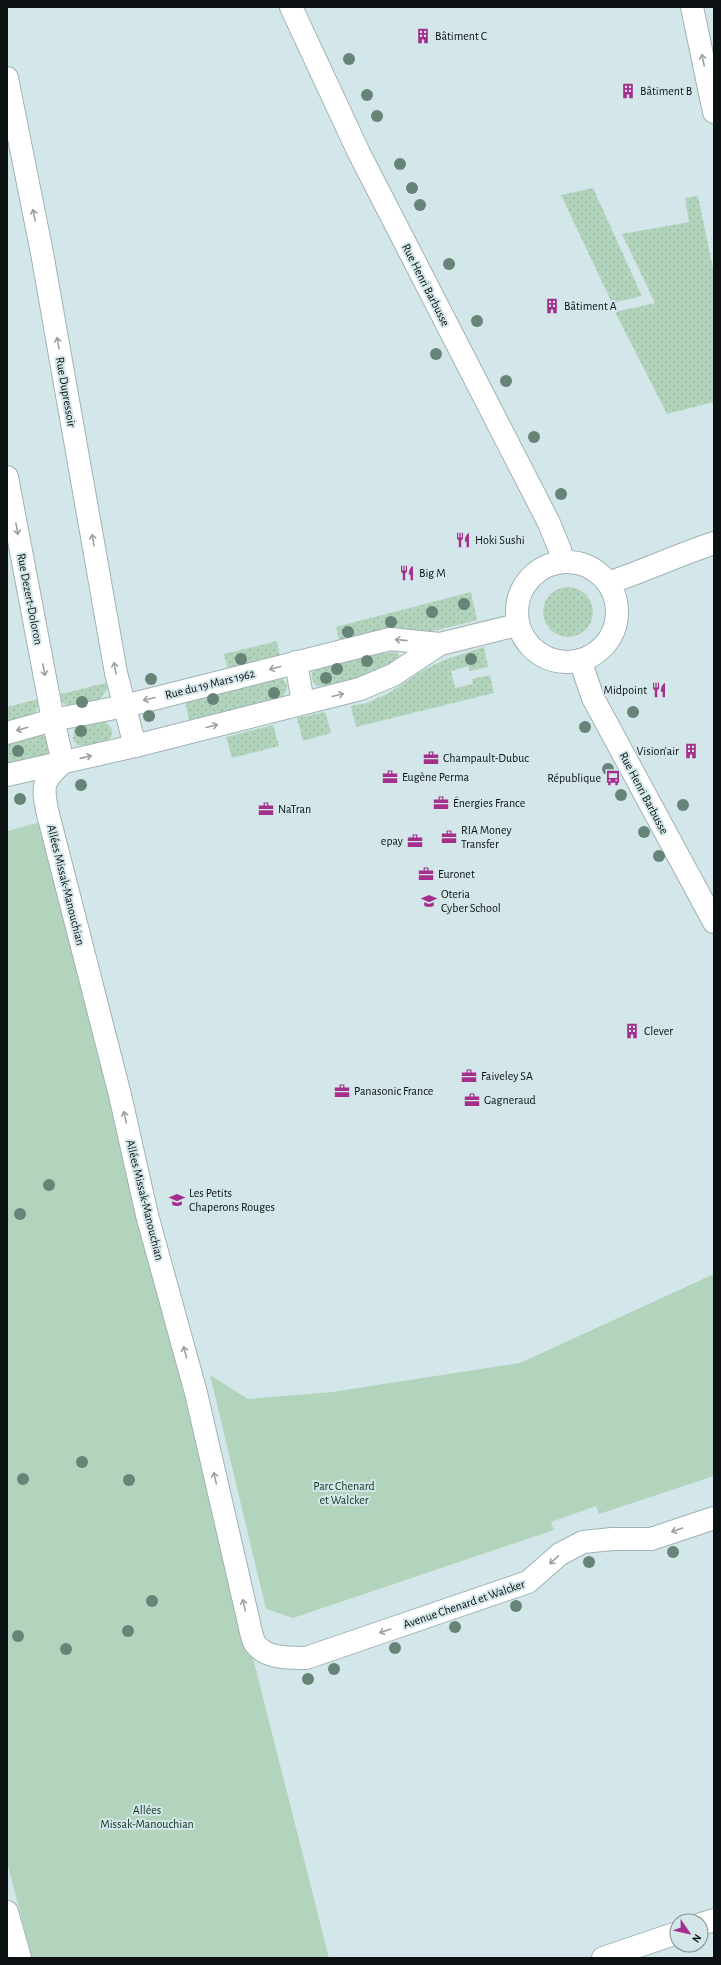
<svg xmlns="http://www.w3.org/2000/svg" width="721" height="1965" viewBox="0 0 721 1965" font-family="'Alegreya Sans',sans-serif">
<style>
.grass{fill:url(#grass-dots)}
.park{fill:#b3d4bc}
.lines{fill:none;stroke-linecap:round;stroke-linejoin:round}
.minor-casing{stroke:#9fb2b5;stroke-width:24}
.minor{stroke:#fff;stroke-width:22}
.tree{fill:#668478}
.oneway{stroke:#9da0a0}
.labels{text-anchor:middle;stroke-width:4;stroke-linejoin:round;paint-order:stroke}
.poi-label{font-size:12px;fill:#0b1112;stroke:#d3e6e9;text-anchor:start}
.street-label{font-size:12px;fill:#0b1112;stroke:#d3e6e9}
.park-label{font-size:12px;fill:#0d331c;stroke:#d3e6e9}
</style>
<defs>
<pattern id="grass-dots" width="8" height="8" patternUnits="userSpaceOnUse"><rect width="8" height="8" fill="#b3d4bc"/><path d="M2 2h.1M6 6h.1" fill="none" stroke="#99b5a1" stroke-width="1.8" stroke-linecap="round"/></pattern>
</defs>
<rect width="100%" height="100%" fill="#d3e6e9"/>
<g class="grass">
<polygon points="593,188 642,296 612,303 561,195"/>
<polygon points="698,196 714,273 714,402 667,414 615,312 655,303 622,234 689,222 685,198"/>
<circle cx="568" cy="612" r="25"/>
<polygon points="471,592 477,620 438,630 340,643 336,627"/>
<polygon points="277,641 280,658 228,671 224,654"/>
<polygon points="484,647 488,667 470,671 468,666 451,671 455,688 473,684 472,679 490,675 494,693 356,727 351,706 367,703 389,693 422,671 444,660"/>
<path d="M396,652L399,655L398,659C379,669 336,692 315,685L312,678V672C330,658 373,654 396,652Z"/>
<polygon points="277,677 283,679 287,685 286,692 282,697 189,721 185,700"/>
<path d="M109,682C105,706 69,719 57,695Z"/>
<path d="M39,699C39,718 22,721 7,726V707Z"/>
<polygon points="325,712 331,733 303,741 297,718"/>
<path d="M102,720C110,724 118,735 106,741C98,745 86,745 77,745L73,739L74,730L81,725Z"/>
<polygon points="273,725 279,746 232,758 226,737"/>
<polygon points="42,735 48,738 51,751 47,756 7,766 7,744"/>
</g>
<g class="park">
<polygon points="41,822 329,1958 32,1958 7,1862 7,831"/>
<polygon points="714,1274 714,1476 599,1514 596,1506 551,1522 554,1530 293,1618 266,1609 210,1375 248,1399 332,1392 520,1363"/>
</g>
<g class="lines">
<g class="minor-casing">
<g id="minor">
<polyline points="291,7 359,153 549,523 560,550 563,561"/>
<polyline points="692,7 714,112"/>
<polyline points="7,78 42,253 116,673 135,746"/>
<path d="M7,477L53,720L63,762C43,781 42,784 47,810L120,1095L147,1215L196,1393L249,1623C250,1629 252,1636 254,1642C264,1659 290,1658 306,1658L528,1582L560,1554L583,1542L612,1539H651L714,1518"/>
<circle cx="567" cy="612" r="50"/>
<path d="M608,583C644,571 678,555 714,543"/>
<polyline points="580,660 593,698 714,922"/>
<polyline points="296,662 303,703"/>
<polyline points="7,733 53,720 125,706 390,639 440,644"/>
<polyline points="7,775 135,746 360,689 393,675 440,644 517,625"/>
<polyline points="7,1912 20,1958"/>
<polyline points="701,1924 714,1920"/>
<polyline points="603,1958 677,1933"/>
</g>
</g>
<use href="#minor" class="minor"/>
</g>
<g class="tree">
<circle cx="349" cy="59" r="6"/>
<circle cx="367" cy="95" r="6"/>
<circle cx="377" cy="116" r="6"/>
<circle cx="400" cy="164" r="6"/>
<circle cx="412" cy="188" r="6"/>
<circle cx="420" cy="205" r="6"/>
<circle cx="449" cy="264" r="6"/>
<circle cx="477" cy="321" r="6"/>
<circle cx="436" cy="354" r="6"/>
<circle cx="506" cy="381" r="6"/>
<circle cx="534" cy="437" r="6"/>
<circle cx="561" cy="494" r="6"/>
<circle cx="464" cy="604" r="6"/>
<circle cx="432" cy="612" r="6"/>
<circle cx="391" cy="622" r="6"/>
<circle cx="348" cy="632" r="6"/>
<circle cx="241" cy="659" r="6"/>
<circle cx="471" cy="659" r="6"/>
<circle cx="367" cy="661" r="6"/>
<circle cx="337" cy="669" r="6"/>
<circle cx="326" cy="678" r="6"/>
<circle cx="151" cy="679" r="6"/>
<circle cx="274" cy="693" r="6"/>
<circle cx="213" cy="699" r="6"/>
<circle cx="82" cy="702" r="6"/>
<circle cx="633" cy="712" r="6"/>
<circle cx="149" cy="716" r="6"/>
<circle cx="585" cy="727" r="6"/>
<circle cx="81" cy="731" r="6"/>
<circle cx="18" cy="751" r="6"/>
<circle cx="608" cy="769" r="6"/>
<circle cx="81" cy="785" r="6"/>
<circle cx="621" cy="795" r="6"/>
<circle cx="20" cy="799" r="6"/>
<circle cx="683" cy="805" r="6"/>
<circle cx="644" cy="832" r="6"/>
<circle cx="659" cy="856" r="6"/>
<circle cx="49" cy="1185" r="6"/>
<circle cx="20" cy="1214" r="6"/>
<circle cx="82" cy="1462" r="6"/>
<circle cx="23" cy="1479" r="6"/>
<circle cx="129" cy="1480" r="6"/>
<circle cx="673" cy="1552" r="6"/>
<circle cx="589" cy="1562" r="6"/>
<circle cx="152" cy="1601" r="6"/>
<circle cx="516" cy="1606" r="6"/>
<circle cx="455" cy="1627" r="6"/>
<circle cx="128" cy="1631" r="6"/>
<circle cx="18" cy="1636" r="6"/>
<circle cx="395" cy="1648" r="6"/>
<circle cx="66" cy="1649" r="6"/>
<circle cx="334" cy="1669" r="6"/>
<circle cx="308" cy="1679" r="6"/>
</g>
<defs><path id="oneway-shaft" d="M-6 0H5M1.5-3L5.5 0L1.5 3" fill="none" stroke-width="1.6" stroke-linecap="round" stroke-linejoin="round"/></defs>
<g class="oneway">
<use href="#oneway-shaft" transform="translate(703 60) rotate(-102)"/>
<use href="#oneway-shaft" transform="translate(34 215) rotate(-101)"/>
<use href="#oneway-shaft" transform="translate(58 343) rotate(-100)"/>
<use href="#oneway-shaft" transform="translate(17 529) rotate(79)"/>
<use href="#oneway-shaft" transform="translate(93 540) rotate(-100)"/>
<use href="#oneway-shaft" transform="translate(401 640) rotate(-174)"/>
<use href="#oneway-shaft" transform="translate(115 668) rotate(-100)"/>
<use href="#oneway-shaft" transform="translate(275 668) rotate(166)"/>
<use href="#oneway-shaft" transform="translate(44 670) rotate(79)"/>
<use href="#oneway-shaft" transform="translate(338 695) rotate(-14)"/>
<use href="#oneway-shaft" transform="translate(149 699) rotate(166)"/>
<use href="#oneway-shaft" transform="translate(212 726) rotate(-14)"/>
<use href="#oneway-shaft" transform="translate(22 729) rotate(164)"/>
<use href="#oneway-shaft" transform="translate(86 757) rotate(-13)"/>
<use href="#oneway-shaft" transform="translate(125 1117) rotate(-103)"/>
<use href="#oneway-shaft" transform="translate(185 1352) rotate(-105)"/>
<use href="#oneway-shaft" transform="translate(215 1478) rotate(-103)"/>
<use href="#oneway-shaft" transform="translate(677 1530) rotate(161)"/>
<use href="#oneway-shaft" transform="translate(554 1560) rotate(137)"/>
<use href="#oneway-shaft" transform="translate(244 1605) rotate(-103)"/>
<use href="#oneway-shaft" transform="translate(385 1631) rotate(161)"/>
</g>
<defs>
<g id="building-bare" transform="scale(1.2)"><path d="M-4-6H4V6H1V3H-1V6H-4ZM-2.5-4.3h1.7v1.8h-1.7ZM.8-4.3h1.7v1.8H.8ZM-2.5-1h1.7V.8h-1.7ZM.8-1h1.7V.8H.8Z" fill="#a4308b" stroke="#d3e6e9" stroke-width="2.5" paint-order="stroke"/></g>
<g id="restaurant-bare" transform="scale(1.2)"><path d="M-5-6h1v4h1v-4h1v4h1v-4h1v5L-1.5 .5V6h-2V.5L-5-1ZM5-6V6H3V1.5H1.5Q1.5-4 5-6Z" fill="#a4308b" stroke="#d3e6e9" stroke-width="2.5" paint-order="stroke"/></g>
<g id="office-bare" transform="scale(1.2)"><path d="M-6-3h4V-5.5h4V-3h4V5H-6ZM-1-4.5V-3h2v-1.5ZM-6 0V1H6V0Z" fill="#a4308b" stroke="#d3e6e9" stroke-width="2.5" paint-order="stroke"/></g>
<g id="bus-bare" transform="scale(1.2)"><path d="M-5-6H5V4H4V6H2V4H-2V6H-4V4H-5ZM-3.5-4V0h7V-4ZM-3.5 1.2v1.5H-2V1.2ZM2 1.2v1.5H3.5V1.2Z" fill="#a4308b" stroke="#d3e6e9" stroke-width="2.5" paint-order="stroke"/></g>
<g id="school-bare" transform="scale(1.2)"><path d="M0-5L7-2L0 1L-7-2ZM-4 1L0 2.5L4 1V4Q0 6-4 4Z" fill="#a4308b" stroke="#d3e6e9" stroke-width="2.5" paint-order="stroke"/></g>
</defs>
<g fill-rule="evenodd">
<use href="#building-bare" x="423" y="36"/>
<use href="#building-bare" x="628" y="91"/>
<use href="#building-bare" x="552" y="306"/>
<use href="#restaurant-bare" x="463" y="540"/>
<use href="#restaurant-bare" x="407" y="573"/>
<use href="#restaurant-bare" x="659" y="690"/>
<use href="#building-bare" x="691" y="751"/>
<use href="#office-bare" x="431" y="758"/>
<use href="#office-bare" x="390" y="777"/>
<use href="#bus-bare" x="613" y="778"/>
<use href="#office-bare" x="441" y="803"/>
<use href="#office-bare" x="266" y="809"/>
<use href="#office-bare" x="449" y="837"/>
<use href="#office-bare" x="415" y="841"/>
<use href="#office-bare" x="426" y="874"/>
<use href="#school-bare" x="429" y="901"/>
<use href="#building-bare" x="632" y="1031"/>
<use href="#office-bare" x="469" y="1076"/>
<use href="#office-bare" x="342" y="1091"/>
<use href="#office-bare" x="472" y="1100"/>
<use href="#school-bare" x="177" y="1200"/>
</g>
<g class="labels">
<g class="poi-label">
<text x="435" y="40">Bâtiment C</text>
<text x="640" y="95">Bâtiment B</text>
<text x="564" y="310">Bâtiment A</text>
<text x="475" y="544">Hoki Sushi</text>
<text x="419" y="577">Big M</text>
<text x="647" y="694" text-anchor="end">Midpoint</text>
<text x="679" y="755" text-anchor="end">Vision'air</text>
<text x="443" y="762">Champault-Dubuc</text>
<text x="402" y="781">Eugène Perma</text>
<text x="601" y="782" text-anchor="end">République</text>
<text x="453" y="807">Énergies France</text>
<text x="278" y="813">NaTran</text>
<text x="461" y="834">RIA Money<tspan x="461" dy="14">Transfer</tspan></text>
<text x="403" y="845" text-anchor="end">epay</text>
<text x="438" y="878">Euronet</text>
<text x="441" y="898">Oteria<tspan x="441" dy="14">Cyber School</tspan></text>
<text x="644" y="1035">Clever</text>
<text x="481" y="1080">Faiveley SA</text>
<text x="354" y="1095">Panasonic France</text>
<text x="484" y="1104">Gagneraud</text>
<text x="189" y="1197">Les Petits<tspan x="189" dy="14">Chaperons Rouges</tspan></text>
</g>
<g class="street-label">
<text transform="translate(426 285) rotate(63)" y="4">Rue Henri Barbusse</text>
<text transform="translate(66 392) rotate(80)" y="4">Rue Dupressoir</text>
<text transform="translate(30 599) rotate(79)" y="4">Rue Dezert-Doloron</text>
<text transform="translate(210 684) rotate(-14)" y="4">Rue du 19 Mars 1962</text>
<text transform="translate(644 793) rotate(62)" y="4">Rue Henri Barbusse</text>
<text transform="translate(66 885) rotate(76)" y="4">Allées Missak-Manouchian</text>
<text transform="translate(145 1200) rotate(76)" y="4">Allées Missak-Manouchian</text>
<text transform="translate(464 1604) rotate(-19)" y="4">Avenue Chenard et Walcker</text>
</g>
<g class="park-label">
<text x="344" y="1490">Parc Chenard<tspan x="344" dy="14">et Walcker</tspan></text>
<text x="147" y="1814">Allées<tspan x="147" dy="14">Missak-Manouchian</tspan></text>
</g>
</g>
<rect width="721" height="1965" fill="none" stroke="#0b1112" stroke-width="16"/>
<g transform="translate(689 1933) rotate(124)"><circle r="19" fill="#d3e6e9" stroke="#839193"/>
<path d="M0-3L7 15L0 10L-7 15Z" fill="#a4308b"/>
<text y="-6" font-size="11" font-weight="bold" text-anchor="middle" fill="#0b1112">N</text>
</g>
</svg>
